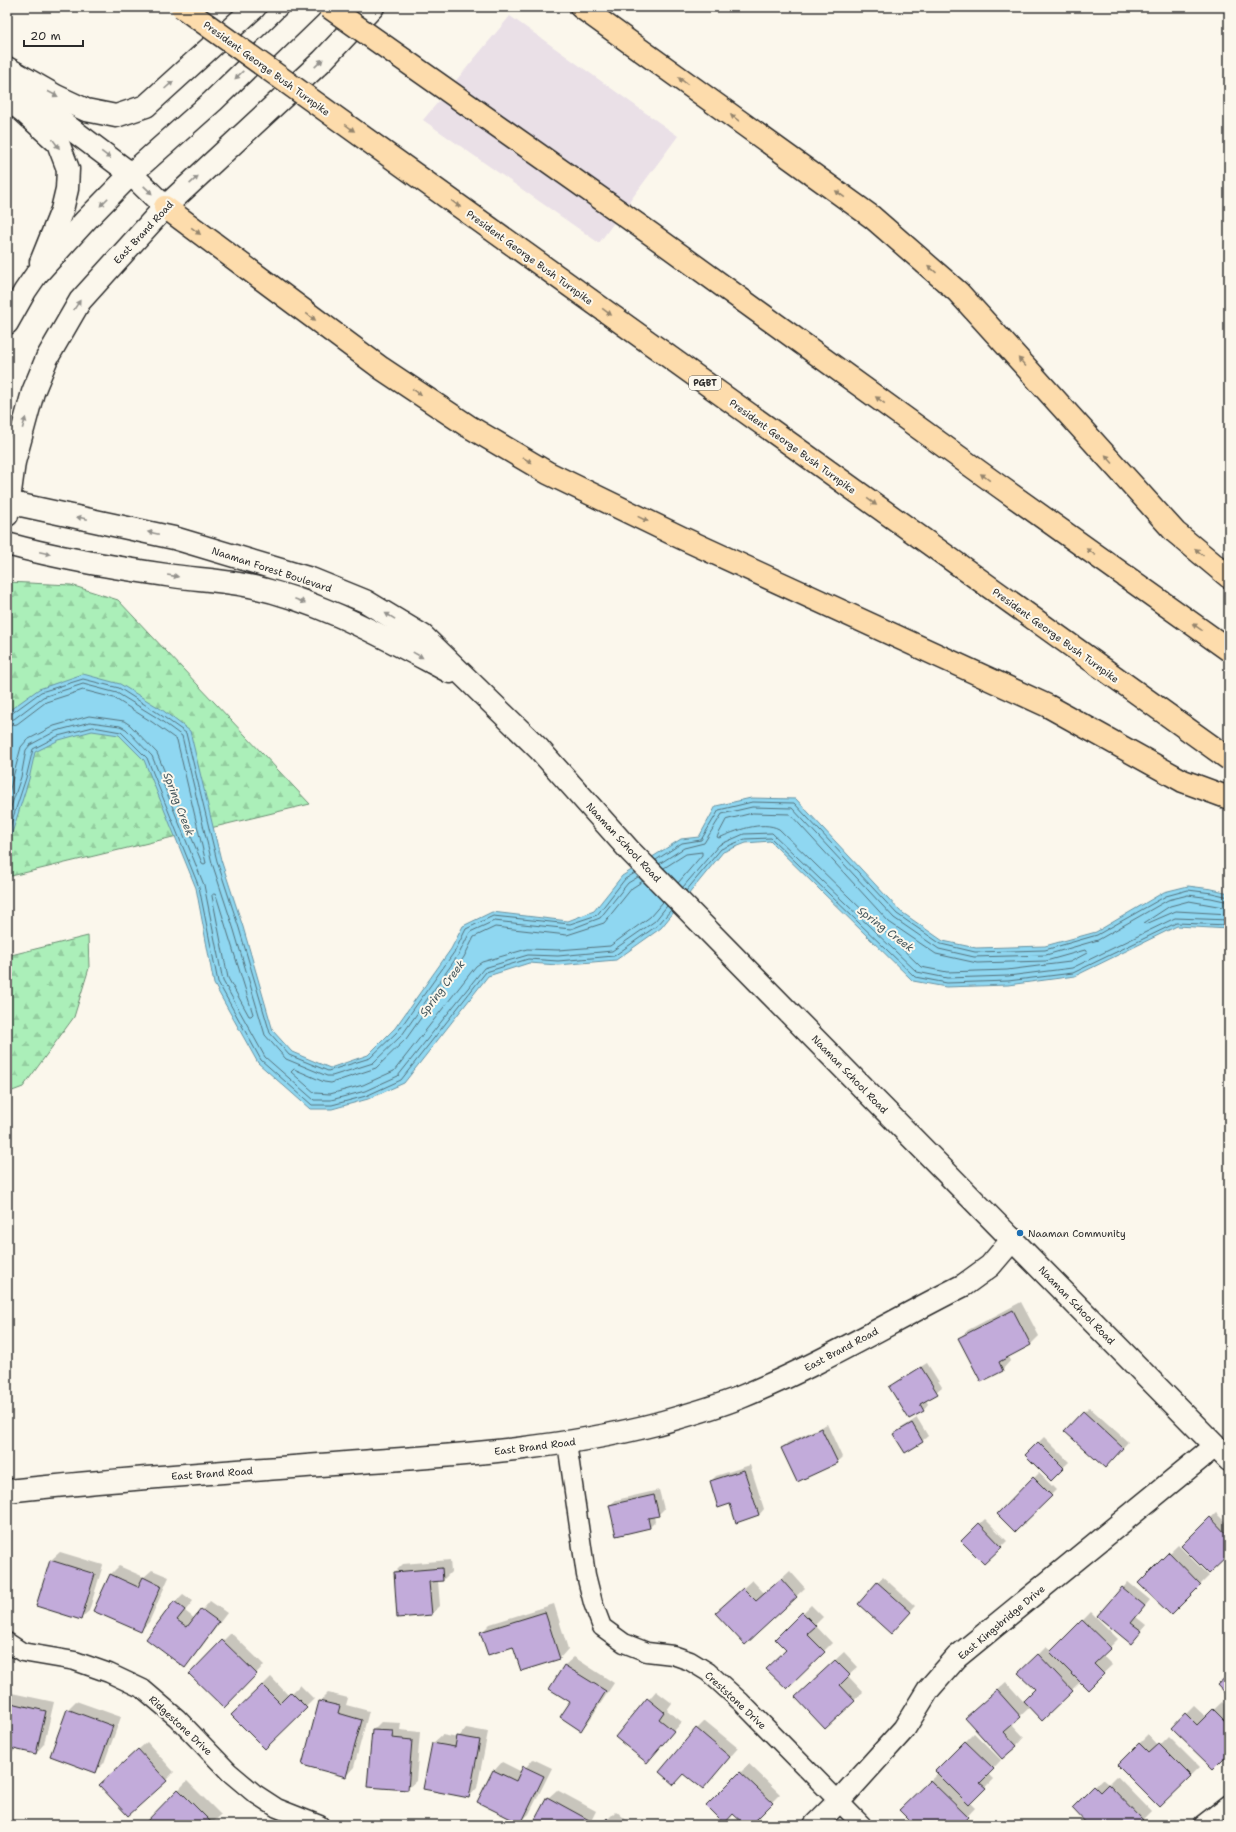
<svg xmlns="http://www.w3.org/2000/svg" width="1236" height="1832" viewBox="0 0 1236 1832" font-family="'Shantell Sans',sans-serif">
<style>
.built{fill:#eae0e7}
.forest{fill:url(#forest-firs);stroke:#6b8d72}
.water{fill:#8fd7f1;stroke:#6792a2}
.shadow{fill:#0003}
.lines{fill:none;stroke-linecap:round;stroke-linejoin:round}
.shore{stroke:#53707a;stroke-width:1}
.building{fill:#c2abda;stroke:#2b2b2b}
.minor-casing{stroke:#2b2b2b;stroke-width:21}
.tertiary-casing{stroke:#2b2b2b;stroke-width:25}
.secondary-casing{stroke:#2b2b2b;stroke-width:25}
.motorway-casing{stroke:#2b2b2b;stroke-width:25}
.minor{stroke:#fbf7ec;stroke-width:18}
.tertiary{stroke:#fbf7ec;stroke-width:22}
.secondary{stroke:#fbf7ec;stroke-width:22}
.motorway{stroke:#fddcac;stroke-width:22}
.motorway-bridge-casing{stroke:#2b2b2b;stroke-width:25;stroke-linecap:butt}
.motorway-bridge{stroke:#fddcac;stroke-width:22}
.oneway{fill:#93918c}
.oneway2{fill:#94846c}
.poi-dot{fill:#1f6fb2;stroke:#fbf7ec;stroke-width:1.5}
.labels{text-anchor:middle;stroke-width:4;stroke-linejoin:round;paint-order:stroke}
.shield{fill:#fbf7ec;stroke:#696865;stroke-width:1}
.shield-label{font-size:9px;font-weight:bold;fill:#2b2b2b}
.street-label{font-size:10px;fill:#2b2b2b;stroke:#fbf7ec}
.poi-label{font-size:10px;fill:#2b2b2b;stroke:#fbf7ec;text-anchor:start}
.water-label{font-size:11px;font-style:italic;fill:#44565c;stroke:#fbf7ec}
</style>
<defs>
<pattern id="forest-firs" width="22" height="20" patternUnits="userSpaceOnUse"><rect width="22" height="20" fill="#abefb9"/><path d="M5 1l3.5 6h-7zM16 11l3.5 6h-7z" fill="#93cd9f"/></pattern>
</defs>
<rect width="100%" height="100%" fill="#fbf7ec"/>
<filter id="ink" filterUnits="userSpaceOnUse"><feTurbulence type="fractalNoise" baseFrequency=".025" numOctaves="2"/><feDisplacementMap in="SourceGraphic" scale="8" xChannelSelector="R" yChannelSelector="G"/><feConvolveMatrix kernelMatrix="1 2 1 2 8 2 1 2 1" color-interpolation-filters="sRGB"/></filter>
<g filter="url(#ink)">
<polygon class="built" points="510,16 678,136 599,243 423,120"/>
<g class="forest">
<polygon points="7,582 71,585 118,600 310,804 7,877"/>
<polygon points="88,936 89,968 74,1017 23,1087 7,1093 7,956"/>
</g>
<polygon class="water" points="83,674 120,684 161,709 190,731 221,860 243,927 273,1031 292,1052 330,1068 368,1055 395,1028 451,949 463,926 492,912 568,921 594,911 622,876 681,839 699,837 716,806 751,798 796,799 900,911 943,941 976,948 1045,946 1096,932 1164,892 1188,886 1212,889 1229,893 1229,929 1177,926 1075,976 1008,985 946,987 913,981 770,841 746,843 723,852 661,928 616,960 558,965 529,963 488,976 404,1083 368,1099 332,1109 310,1109 258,1063 214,984 196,888 144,760 119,735 92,731 59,740 35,752 29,779 7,849 7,712 39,689"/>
<g class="shadow">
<polygon points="1021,1302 1039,1336 1031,1344 1008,1356 1010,1361 1002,1370 959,1339 968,1330"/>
<polygon points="927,1363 942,1387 926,1400 928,1404 923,1410 891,1387 896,1382"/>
<polygon points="1089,1407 1128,1442 1105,1467 1065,1431"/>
<polygon points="917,1418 928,1436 922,1441 905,1451 894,1434 900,1429"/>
<polygon points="827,1424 842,1457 837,1462 782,1448 787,1443"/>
<polygon points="1044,1437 1069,1462 1051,1479 1026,1455"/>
<polygon points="750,1465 764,1509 759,1515 730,1503 711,1481 716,1476"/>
<polygon points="1039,1473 1056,1490 1015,1531 998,1514"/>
<polygon points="659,1490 664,1509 658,1515 654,1516 655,1522 650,1527 610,1505 616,1500"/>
<polygon points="1216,1513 1229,1526 1229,1553 1182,1546"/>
<polygon points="985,1519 1007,1541 984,1563 962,1541"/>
<polygon points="1178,1545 1209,1576 1171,1614 1139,1583"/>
<polygon points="60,1552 103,1565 89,1611 80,1619 37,1606 51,1560"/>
<polygon points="450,1560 451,1572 443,1580 438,1581 440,1606 432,1614 395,1572 403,1564"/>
<polygon points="119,1566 144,1577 152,1570 169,1577 149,1622 141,1630 111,1574"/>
<polygon points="790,1571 805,1588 745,1644 725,1605 752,1580 765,1594"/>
<polygon points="883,1577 915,1606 896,1627 859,1604"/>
<polygon points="1128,1582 1150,1600 1136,1617 1146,1625 1136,1637 1099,1616"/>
<polygon points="183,1594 193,1601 185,1611 195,1619 210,1601 227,1613 193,1658 185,1667 148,1639 175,1602"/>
<polygon points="554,1604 568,1649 560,1658 521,1670 514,1646 482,1632 490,1624"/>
<polygon points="811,1605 823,1617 815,1625 832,1643 787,1688 787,1650 776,1639"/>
<polygon points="1091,1612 1118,1639 1102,1655 1112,1665 1088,1688 1081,1681 1042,1719 1030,1707 1012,1724 1024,1737 1016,1746 975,1710 1006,1682 1024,1702 1036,1689 1020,1673 1046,1647 1052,1652"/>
<polygon points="231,1633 264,1665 224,1707 190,1674"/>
<polygon points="844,1652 858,1667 848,1676 863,1692 825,1728 805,1688"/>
<polygon points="574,1657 614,1683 589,1721 581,1729 571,1702 550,1689 565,1665"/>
<polygon points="271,1677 289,1696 300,1685 314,1699 265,1747 233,1715"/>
<polygon points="656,1691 672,1703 667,1710 682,1722 647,1762 617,1737"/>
<polygon points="7,1692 54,1702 44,1744 36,1753 15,1748 14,1751 7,1758"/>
<polygon points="328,1693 348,1698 346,1705 369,1711 354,1767 346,1776 303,1764 320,1701"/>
<polygon points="76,1701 121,1717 104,1763 95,1772 51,1755 68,1709"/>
<polygon points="1222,1702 1229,1709 1229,1752 1172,1728 1194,1706 1206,1717"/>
<polygon points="705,1721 738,1748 703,1788 685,1773 674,1784 697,1729"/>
<polygon points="381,1722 401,1723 400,1730 420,1732 416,1781 407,1789 373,1730"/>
<polygon points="466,1728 488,1732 477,1788 469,1797 433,1743 442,1735 458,1738"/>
<polygon points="974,1733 1001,1760 988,1774 993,1779 970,1803 975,1808 959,1825 915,1825 900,1810 938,1773 936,1771"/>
<polygon points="1148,1735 1158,1746 1168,1736 1199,1767 1159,1806 1118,1765"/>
<polygon points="147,1742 174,1772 166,1780 108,1776"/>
<polygon points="533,1759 552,1768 529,1814 520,1822 494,1771 502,1762 522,1772"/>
<polygon points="749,1764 780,1794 749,1825 746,1825 733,1812 707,1806"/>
<polygon points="1117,1776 1151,1811 1137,1825 1090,1825 1073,1808 1103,1779 1109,1784"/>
<polygon points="187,1781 221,1815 210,1825 144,1825"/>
<polygon points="557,1790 596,1811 589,1825 533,1825 548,1798"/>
<polygon points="616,1811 632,1825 602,1825"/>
</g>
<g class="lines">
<g class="shore">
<polyline points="7,715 11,714 41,692 83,679 119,688 158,713 186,733 217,861 239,928 270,1033 289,1055 328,1071 370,1058 398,1031 455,951 466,929 493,916 570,924 597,915 625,879 635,873"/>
<polyline points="7,720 14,719 43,697 83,684 117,693 156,717 182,736 212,863 234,930 265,1035 286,1059 327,1076 332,1076 373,1063 402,1035 459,954 470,932 494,921 571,929 600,918 628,883 638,877"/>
<polyline points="7,726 17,724 46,702 83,690 114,698 152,722 177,740 206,863 204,864 202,863 157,753 130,725 124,721 89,716 54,726 27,740 21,747 7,800"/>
<path d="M753,813L790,814L889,922L936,954L977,963L1046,961L1085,950L1087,953L1070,962L1007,970L947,972L921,967L779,829C762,820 735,831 719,838L717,837L726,820Z"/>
<polyline points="7,819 21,777 26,750 30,745 56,731 90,722 120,726 126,729 152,756 204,885 223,981 265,1057 314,1100 331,1100 365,1091 398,1076 484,968 528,955 558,956 612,951 655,921 667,906"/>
<polyline points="7,836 26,778 33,749 58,736 93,727 121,732 147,758 199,887 218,982 261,1060 312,1105 332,1105 366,1096 401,1080 486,972 528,959 558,961 614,956 658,925 671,910"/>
<polyline points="656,860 682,843 701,840 719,810 752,802 794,803 897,914 941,944 975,952 1045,950 1097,935 1166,896 1188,890 1212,893 1229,897"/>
<polyline points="659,864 684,848 704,843 722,814 752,807 792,808 894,918 939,949 974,957 1046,955 1098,940 1168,900 1188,895 1211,898 1229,902"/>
<polyline points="664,868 686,854 702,852 702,855 678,883"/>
<polyline points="643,881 632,888 604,923 567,935 495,927 474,937 464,957 406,1039 376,1068 331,1083 324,1082 294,1069 291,1072 315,1093 330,1094 363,1085 394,1071 476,966 482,962 527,949 558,950 610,946 650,917 663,902"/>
<polyline points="683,887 719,845 744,834 772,833 917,972 947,978 1008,976 1072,968 1175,918 1229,920"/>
<polyline points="686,891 721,849 745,839 771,838 915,977 947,983 1008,981 1073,973 1176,923 1229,925"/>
<polygon points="214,894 216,895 253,1014 251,1016 249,1016 228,978 212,896"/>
<polyline points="1229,908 1189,901 1170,906 1144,923 1146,924 1176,911 1229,914"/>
</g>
</g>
<g class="building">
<polygon points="1013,1310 1031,1345 999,1362 1003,1371 981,1382 958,1338"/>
<polygon points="921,1367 938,1394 920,1404 924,1411 909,1419 889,1387"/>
<polygon points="1083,1411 1123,1448 1105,1468 1064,1431"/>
<polygon points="912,1423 923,1442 905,1453 893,1434"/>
<polygon points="821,1428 838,1463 797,1482 781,1448"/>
<polygon points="1038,1442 1064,1468 1051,1481 1025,1455"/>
<polygon points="744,1470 759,1515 736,1523 730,1504 718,1508 710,1481"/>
<polygon points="1033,1477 1052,1496 1015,1532 997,1514"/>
<polygon points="654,1495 659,1516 648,1518 650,1528 616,1536 609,1505"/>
<polygon points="1210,1517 1229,1537 1229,1555 1209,1574 1181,1546"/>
<polygon points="979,1523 1002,1547 984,1564 961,1541"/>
<polygon points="1169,1552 1201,1585 1171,1615 1138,1583"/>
<polygon points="50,1560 95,1574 81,1620 36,1606"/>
<polygon points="442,1568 443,1581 429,1582 432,1615 397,1618 394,1572"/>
<polygon points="110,1574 138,1587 143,1577 161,1586 141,1632 93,1611"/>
<polygon points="781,1579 797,1597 745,1645 715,1613 743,1588 756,1601"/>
<polygon points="877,1582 911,1612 891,1634 858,1604"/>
<polygon points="1122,1587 1145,1606 1131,1623 1142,1631 1131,1644 1097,1616"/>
<polygon points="174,1601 185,1610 177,1620 187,1627 201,1609 219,1622 185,1668 146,1639"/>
<polygon points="545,1612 560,1659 521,1671 513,1647 488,1655 480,1632"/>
<polygon points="802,1612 816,1626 807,1634 825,1652 787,1689 766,1669 786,1650 775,1639"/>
<polygon points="1082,1620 1111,1648 1094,1664 1104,1674 1088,1690 1050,1652"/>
<polygon points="222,1640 257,1674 224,1708 189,1674"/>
<polygon points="1038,1654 1073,1691 1042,1721 1023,1701 1035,1689 1018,1673"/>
<polygon points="835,1660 850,1675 840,1685 855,1701 825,1729 795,1697"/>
<polygon points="564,1665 606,1691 581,1731 560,1717 570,1702 549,1689"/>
<polygon points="1229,1674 1229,1698 1217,1685"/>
<polygon points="262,1685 280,1703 291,1692 307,1708 265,1749 231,1715"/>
<polygon points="997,1690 1021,1717 1004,1732 1017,1746 1002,1759 965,1718"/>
<polygon points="647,1698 664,1712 659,1719 674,1731 647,1763 615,1737"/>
<polygon points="319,1701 340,1706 338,1713 362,1720 346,1777 302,1765"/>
<polygon points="7,1702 46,1711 36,1754 9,1748 7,1756"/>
<polygon points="67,1709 113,1726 96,1773 50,1756"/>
<polygon points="1213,1709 1229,1725 1229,1753 1213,1769 1171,1728 1185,1713 1197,1725"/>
<polygon points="696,1728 730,1757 703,1789 684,1774 674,1785 659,1772"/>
<polygon points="372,1730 393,1731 392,1738 412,1740 408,1790 367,1787"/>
<polygon points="457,1736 480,1740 469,1798 423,1789 432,1743 455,1747"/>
<polygon points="965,1741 994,1769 980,1783 986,1788 969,1805 935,1771"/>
<polygon points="1139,1743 1149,1753 1159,1744 1191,1776 1159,1807 1117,1765"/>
<polygon points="138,1749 167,1781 128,1816 99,1785"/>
<polygon points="523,1766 544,1776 521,1824 477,1802 493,1770 516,1781"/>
<polygon points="740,1772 773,1803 751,1825 745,1825 733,1814 724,1824 706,1806"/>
<polygon points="930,1780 968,1817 960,1825 914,1825 899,1810"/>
<polygon points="1108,1784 1143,1820 1138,1825 1088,1825 1072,1808 1094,1786 1100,1792"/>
<polygon points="178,1789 213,1824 212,1825 143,1825"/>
<polygon points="547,1797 589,1820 586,1825 532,1825"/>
<polygon points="607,1818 614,1825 601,1825"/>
</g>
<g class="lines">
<g class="minor-casing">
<g id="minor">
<polyline points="567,1443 586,1575 593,1603 602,1627 624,1643 647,1652 673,1655 690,1661 708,1672 741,1702 862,1825"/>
<polyline points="7,1642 22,1652 75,1661 109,1673 143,1689 177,1718 229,1772 254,1793 277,1808 320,1825"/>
<polyline points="1202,1825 1229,1804"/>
</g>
</g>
<g class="tertiary-casing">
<g id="tertiary">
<path d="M7,1491C124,1478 242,1471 360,1462C459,1455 560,1449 656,1424C684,1416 714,1408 741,1397C818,1366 890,1322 964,1285L990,1266L1013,1239"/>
<polyline points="815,1825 839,1801 904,1729 928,1690 957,1657 1215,1446"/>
</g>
</g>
<g class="secondary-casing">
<g id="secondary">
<polyline points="7,68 56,96 86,110 116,116 146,106 255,7"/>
<polyline points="18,89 131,174 165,207"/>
<polyline points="7,99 23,111 58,143 68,169 67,189 62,210 41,262"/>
<polyline points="7,323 25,291 36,275 86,220 131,174 213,101 310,7"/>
<polyline points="7,502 174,538 311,579 365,601 423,636 539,749 630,851 1229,1460"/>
<polyline points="7,515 14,462 33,392 47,358 80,301 165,207 322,61 373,7"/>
<path d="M7,544C61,559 118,568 173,576C195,579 217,580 239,584C314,597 384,637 450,672"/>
</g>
</g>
<g class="motorway-casing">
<g id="motorway">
<polyline points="581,7 872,217 958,292 1175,532 1229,577"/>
<polyline points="165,207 381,368 468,426 548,473 682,538 1048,706 1183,781 1229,798"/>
</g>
</g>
<use href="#minor" class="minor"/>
<use href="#tertiary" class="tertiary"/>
<use href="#secondary" class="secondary"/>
<use href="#motorway" class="motorway"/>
<g class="motorway-bridge-casing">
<g id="motorway-bridge">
<polyline points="182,7 1229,759"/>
<polyline points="329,7 651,234 992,481 1229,650"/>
</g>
</g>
<use href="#motorway-bridge" class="motorway-bridge"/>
</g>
<defs><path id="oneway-solid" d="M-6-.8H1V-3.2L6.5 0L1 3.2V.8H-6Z"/></defs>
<g class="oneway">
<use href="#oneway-solid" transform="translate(319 63) rotate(-44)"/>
<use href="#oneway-solid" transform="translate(239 75) rotate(136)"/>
<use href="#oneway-solid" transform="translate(169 85) rotate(-42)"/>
<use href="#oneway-solid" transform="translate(53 94) rotate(27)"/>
<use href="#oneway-solid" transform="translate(56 144) rotate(54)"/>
<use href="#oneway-solid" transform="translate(106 155) rotate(37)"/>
<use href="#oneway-solid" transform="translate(194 180) rotate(-43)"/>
<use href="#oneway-solid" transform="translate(148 190) rotate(44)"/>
<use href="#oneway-solid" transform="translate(104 202) rotate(134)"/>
<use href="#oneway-solid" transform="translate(77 305) rotate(-56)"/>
<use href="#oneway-solid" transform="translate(24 423) rotate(-74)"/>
<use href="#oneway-solid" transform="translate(82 518) rotate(-168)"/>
<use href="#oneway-solid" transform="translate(153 533) rotate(-168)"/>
<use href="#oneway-solid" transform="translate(45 553) rotate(12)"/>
<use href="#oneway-solid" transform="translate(173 576) rotate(9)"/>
<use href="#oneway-solid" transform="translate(300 601) rotate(21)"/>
<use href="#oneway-solid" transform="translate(390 616) rotate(-149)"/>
<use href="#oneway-solid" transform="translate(418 655) rotate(29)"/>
</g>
<g class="oneway2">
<use href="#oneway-solid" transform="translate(683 81) rotate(-144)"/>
<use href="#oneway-solid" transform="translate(735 118) rotate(-144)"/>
<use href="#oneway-solid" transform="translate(350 128) rotate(36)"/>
<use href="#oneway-solid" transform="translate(840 194) rotate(-144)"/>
<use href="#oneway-solid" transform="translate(456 204) rotate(36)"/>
<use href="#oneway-solid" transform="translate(196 231) rotate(37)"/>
<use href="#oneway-solid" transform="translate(932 269) rotate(-139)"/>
<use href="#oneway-solid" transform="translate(607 312) rotate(36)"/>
<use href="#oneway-solid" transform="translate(311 317) rotate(36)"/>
<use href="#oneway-solid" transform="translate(1022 362) rotate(-132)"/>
<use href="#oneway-solid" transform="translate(417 392) rotate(34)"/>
<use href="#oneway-solid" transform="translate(880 400) rotate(-144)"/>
<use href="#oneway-solid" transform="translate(1109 459) rotate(-132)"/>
<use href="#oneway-solid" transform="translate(527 460) rotate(30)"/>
<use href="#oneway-solid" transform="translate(985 477) rotate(-144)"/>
<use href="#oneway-solid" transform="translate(872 502) rotate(36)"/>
<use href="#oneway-solid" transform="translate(643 519) rotate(26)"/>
<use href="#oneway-solid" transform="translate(1091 552) rotate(-145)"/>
<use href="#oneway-solid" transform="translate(1199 552) rotate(-140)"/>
<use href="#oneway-solid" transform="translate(1197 627) rotate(-145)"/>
</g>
</g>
<circle class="poi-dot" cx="1020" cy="1233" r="4"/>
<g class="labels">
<rect class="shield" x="689" y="376" width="32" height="14" rx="3"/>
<g class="shield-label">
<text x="705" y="386">PGBT</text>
</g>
<g class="street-label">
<text transform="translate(267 68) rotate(36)" y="4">President George Bush Turnpike</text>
<text transform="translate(143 232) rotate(-47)" y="4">East Brand Road</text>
<text transform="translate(530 257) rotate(36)" y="4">President George Bush Turnpike</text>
<text transform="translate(793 446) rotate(36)" y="4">President George Bush Turnpike</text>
<text transform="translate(272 569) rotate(18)" y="4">Naaman Forest Boulevard</text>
<text transform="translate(1056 635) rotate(36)" y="4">President George Bush Turnpike</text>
<text transform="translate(624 842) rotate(47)" y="4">Naaman School Road</text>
<text transform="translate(850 1074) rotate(46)" y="4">Naaman School Road</text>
<text transform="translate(1077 1305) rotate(46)" y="4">Naaman School Road</text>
<text transform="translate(841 1349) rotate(-28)" y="4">East Brand Road</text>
<text transform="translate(535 1446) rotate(-7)" y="4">East Brand Road</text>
<text transform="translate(212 1473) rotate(-4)" y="4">East Brand Road</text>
<text transform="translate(1001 1622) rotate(-40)" y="4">East Kingsbridge Drive</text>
<text transform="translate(736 1700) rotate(43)" y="4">Creststone Drive</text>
<text transform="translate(181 1725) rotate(43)" y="4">Ridgestone Drive</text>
</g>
<g class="poi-label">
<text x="1028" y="1237">Naaman Community</text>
</g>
<g class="water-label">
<text transform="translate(179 804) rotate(69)" y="4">Spring Creek</text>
<text transform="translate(886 929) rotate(37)" y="4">Spring Creek</text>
<text transform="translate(442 988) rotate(-53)" y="4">Spring Creek</text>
</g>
</g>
<rect width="1236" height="1832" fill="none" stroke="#fbf7ec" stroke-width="24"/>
<rect x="12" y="12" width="1212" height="1808" fill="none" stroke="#2b2b2b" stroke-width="1.5" filter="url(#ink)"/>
<path d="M24 40v6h59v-6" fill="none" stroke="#2b2b2b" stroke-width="2"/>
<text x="30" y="40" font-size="12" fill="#2b2b2b" stroke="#fbf7ec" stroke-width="3" paint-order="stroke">20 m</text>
</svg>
